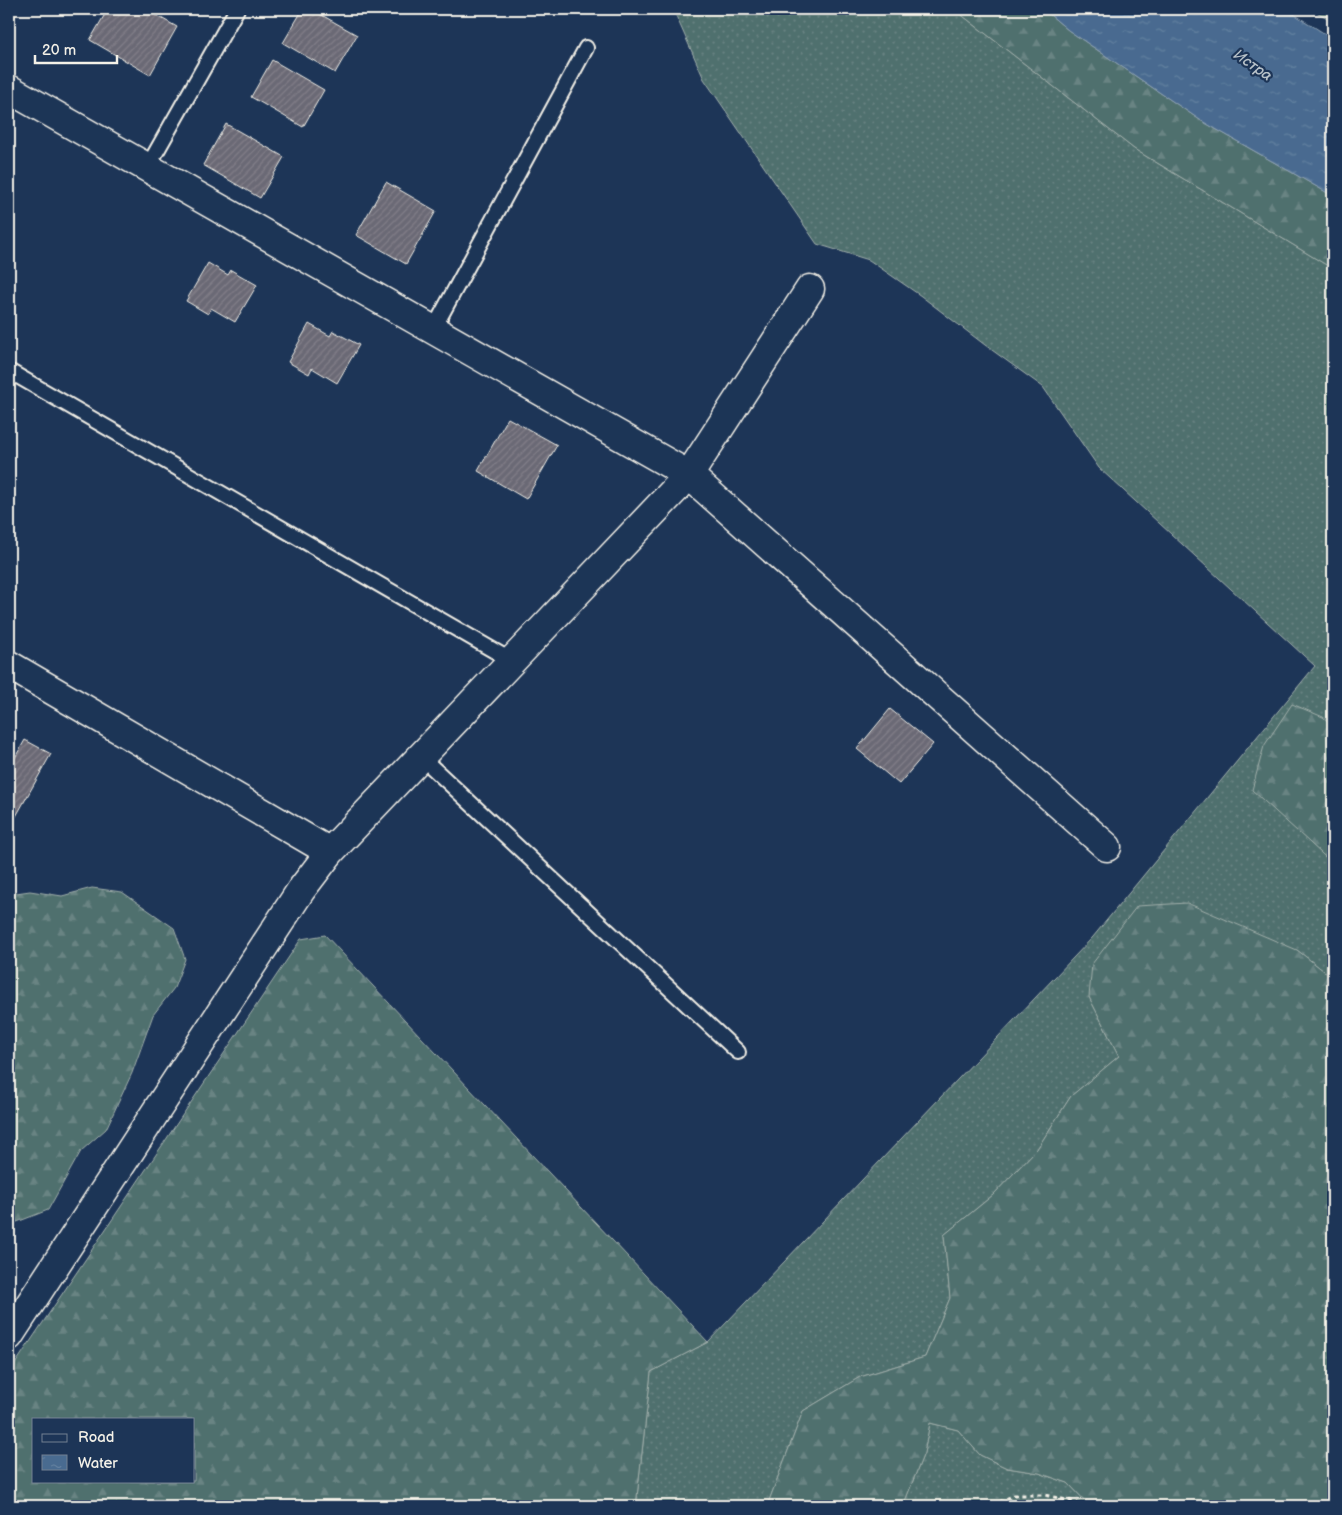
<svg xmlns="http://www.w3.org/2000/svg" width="1342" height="1515" viewBox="0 0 1342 1515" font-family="'Balsamiq Sans',sans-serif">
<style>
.grass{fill:url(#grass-dots);stroke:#a2b0ab}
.forest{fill:url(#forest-firs);stroke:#a2b0ab;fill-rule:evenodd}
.water{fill:url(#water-ripples);stroke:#8da1b3}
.building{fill:url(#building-hatch);stroke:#f4f1e8}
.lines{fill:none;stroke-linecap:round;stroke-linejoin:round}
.service-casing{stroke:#f4f1e8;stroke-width:18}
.minor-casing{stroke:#f4f1e8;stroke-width:31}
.path{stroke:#f4f1e8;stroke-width:3;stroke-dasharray:4 4;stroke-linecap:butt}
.service{stroke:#1d3557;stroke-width:14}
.minor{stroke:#1d3557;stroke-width:28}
.labels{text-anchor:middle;stroke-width:4.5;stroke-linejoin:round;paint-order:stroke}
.water-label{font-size:15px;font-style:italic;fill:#b8c2c9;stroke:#1d3557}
</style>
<defs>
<pattern id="grass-dots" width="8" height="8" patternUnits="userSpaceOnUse" patternTransform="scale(1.25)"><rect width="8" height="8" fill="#4f6f6e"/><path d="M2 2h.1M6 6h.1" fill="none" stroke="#698483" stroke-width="1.8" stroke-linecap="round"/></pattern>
<pattern id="forest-firs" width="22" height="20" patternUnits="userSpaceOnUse" patternTransform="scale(1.25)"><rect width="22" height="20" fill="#4f6f6e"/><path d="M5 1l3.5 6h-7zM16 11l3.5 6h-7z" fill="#698483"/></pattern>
<pattern id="water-ripples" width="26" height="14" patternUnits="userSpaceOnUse" patternTransform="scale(1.25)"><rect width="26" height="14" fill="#496b90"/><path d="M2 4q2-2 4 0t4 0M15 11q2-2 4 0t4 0" fill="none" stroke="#6481a0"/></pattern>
<pattern id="building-hatch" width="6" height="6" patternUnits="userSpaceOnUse" patternTransform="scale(1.25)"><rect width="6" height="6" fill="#6b6975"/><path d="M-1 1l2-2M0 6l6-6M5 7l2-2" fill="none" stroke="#817f89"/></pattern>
</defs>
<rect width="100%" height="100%" fill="#1d3557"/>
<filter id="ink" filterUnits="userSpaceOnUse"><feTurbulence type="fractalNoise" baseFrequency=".02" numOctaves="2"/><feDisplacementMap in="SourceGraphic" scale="10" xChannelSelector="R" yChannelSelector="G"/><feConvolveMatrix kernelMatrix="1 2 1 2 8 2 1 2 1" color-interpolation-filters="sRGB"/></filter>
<g filter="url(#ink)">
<g class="grass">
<polygon points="673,9 954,9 1134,149 1333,269 1333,726 1323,717 1253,790 1333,864 1333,978 1297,950 1089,997 1119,1056 1071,1096 1037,1149 993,1195 944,1235 950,1298 925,1357 860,1377 803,1411 767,1506 636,1506 651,1372 708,1342 1093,937 1315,666 1099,468 1043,387 985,345 921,296 869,260 817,244 704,79"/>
<polygon points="930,1423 958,1430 980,1455 1007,1468 1039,1473 1068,1483 1090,1506 903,1506 924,1453"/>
</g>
<g class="forest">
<polygon points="954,9 1043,9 1068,30 1200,120 1333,196 1333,269 1134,149"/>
<polygon points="1311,9 1333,9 1333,21"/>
<polygon points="1292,704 1323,717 1333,726 1333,864 1252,790 1264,746"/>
<polygon points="92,888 122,892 174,928 185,959 174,988 153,1015 132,1073 106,1129 81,1151 48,1210 17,1222 9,1222 9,894 30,891 62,896"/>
<polygon points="1187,903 1297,950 1333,978 1333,1506 1090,1506 1068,1483 1039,1473 1007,1468 980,1455 958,1430 930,1423 924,1453 903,1506 767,1506 803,1411 860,1377 925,1357 950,1298 944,1235 993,1195 1037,1149 1071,1096 1119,1056 1089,997 1092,964 1137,906"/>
<path d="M325,935L708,1342L651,1372L636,1506H9V1373L301,939ZM34,1419H194V1481H34Z"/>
</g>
<polygon class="water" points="1043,9 1286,9 1333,39 1333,196 1200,120 1068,30"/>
<g class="building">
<polygon points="108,9 145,9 177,27 150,75 90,40"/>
<polygon points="303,9 311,9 357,35 335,73 283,43"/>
<polygon points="272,60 324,90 303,127 251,97"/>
<polygon points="226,124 284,157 260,198 203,165"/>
<polygon points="386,182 436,211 406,264 356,235"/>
<polygon points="208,263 228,275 231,270 257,285 235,322 211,308 208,314 186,301"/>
<polygon points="309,324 330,336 333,331 359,345 337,383 312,368 309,374 288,362"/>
<polygon points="508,418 557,445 526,499 478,471"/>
<polygon points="890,709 933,744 899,784 857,749"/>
<polygon points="25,740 51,754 10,827 9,768"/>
</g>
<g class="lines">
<g class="service-casing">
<g id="service">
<polyline points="147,168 237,9"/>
<polyline points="433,330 586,48"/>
<polyline points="9,371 512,661"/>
<polyline points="421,757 738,1052"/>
</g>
</g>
<g class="minor-casing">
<g id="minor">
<polyline points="9,89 689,475 1107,847"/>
<polyline points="9,665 330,852"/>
<polyline points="9,1336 301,890 330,852 689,475 810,289"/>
</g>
</g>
<polyline class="path" points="992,1506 1014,1495 1045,1495 1075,1502 1085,1506"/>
<use href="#service" class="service"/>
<use href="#minor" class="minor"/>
</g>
</g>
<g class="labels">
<g class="water-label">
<text transform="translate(1253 65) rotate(35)" y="5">Истра</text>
</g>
</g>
<rect width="1342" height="1515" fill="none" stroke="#1d3557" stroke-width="30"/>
<rect x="15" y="15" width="1312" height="1485" fill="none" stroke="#f4f1e8" stroke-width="2" filter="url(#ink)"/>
<rect x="32" y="1418" width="162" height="65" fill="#1d3557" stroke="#738091"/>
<rect x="42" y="1434" width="25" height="8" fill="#1d3557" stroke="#738091"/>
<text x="78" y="1442" font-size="15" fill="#f4f1e8">Road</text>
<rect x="42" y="1455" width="25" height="15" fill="url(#water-ripples)" stroke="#738091"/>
<text x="78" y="1468" font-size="15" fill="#f4f1e8">Water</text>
<path d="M35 55v8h82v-8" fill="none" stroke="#f4f1e8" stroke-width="2.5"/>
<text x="42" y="55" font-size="15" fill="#f4f1e8" stroke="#1d3557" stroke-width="4" paint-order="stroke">20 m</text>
</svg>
